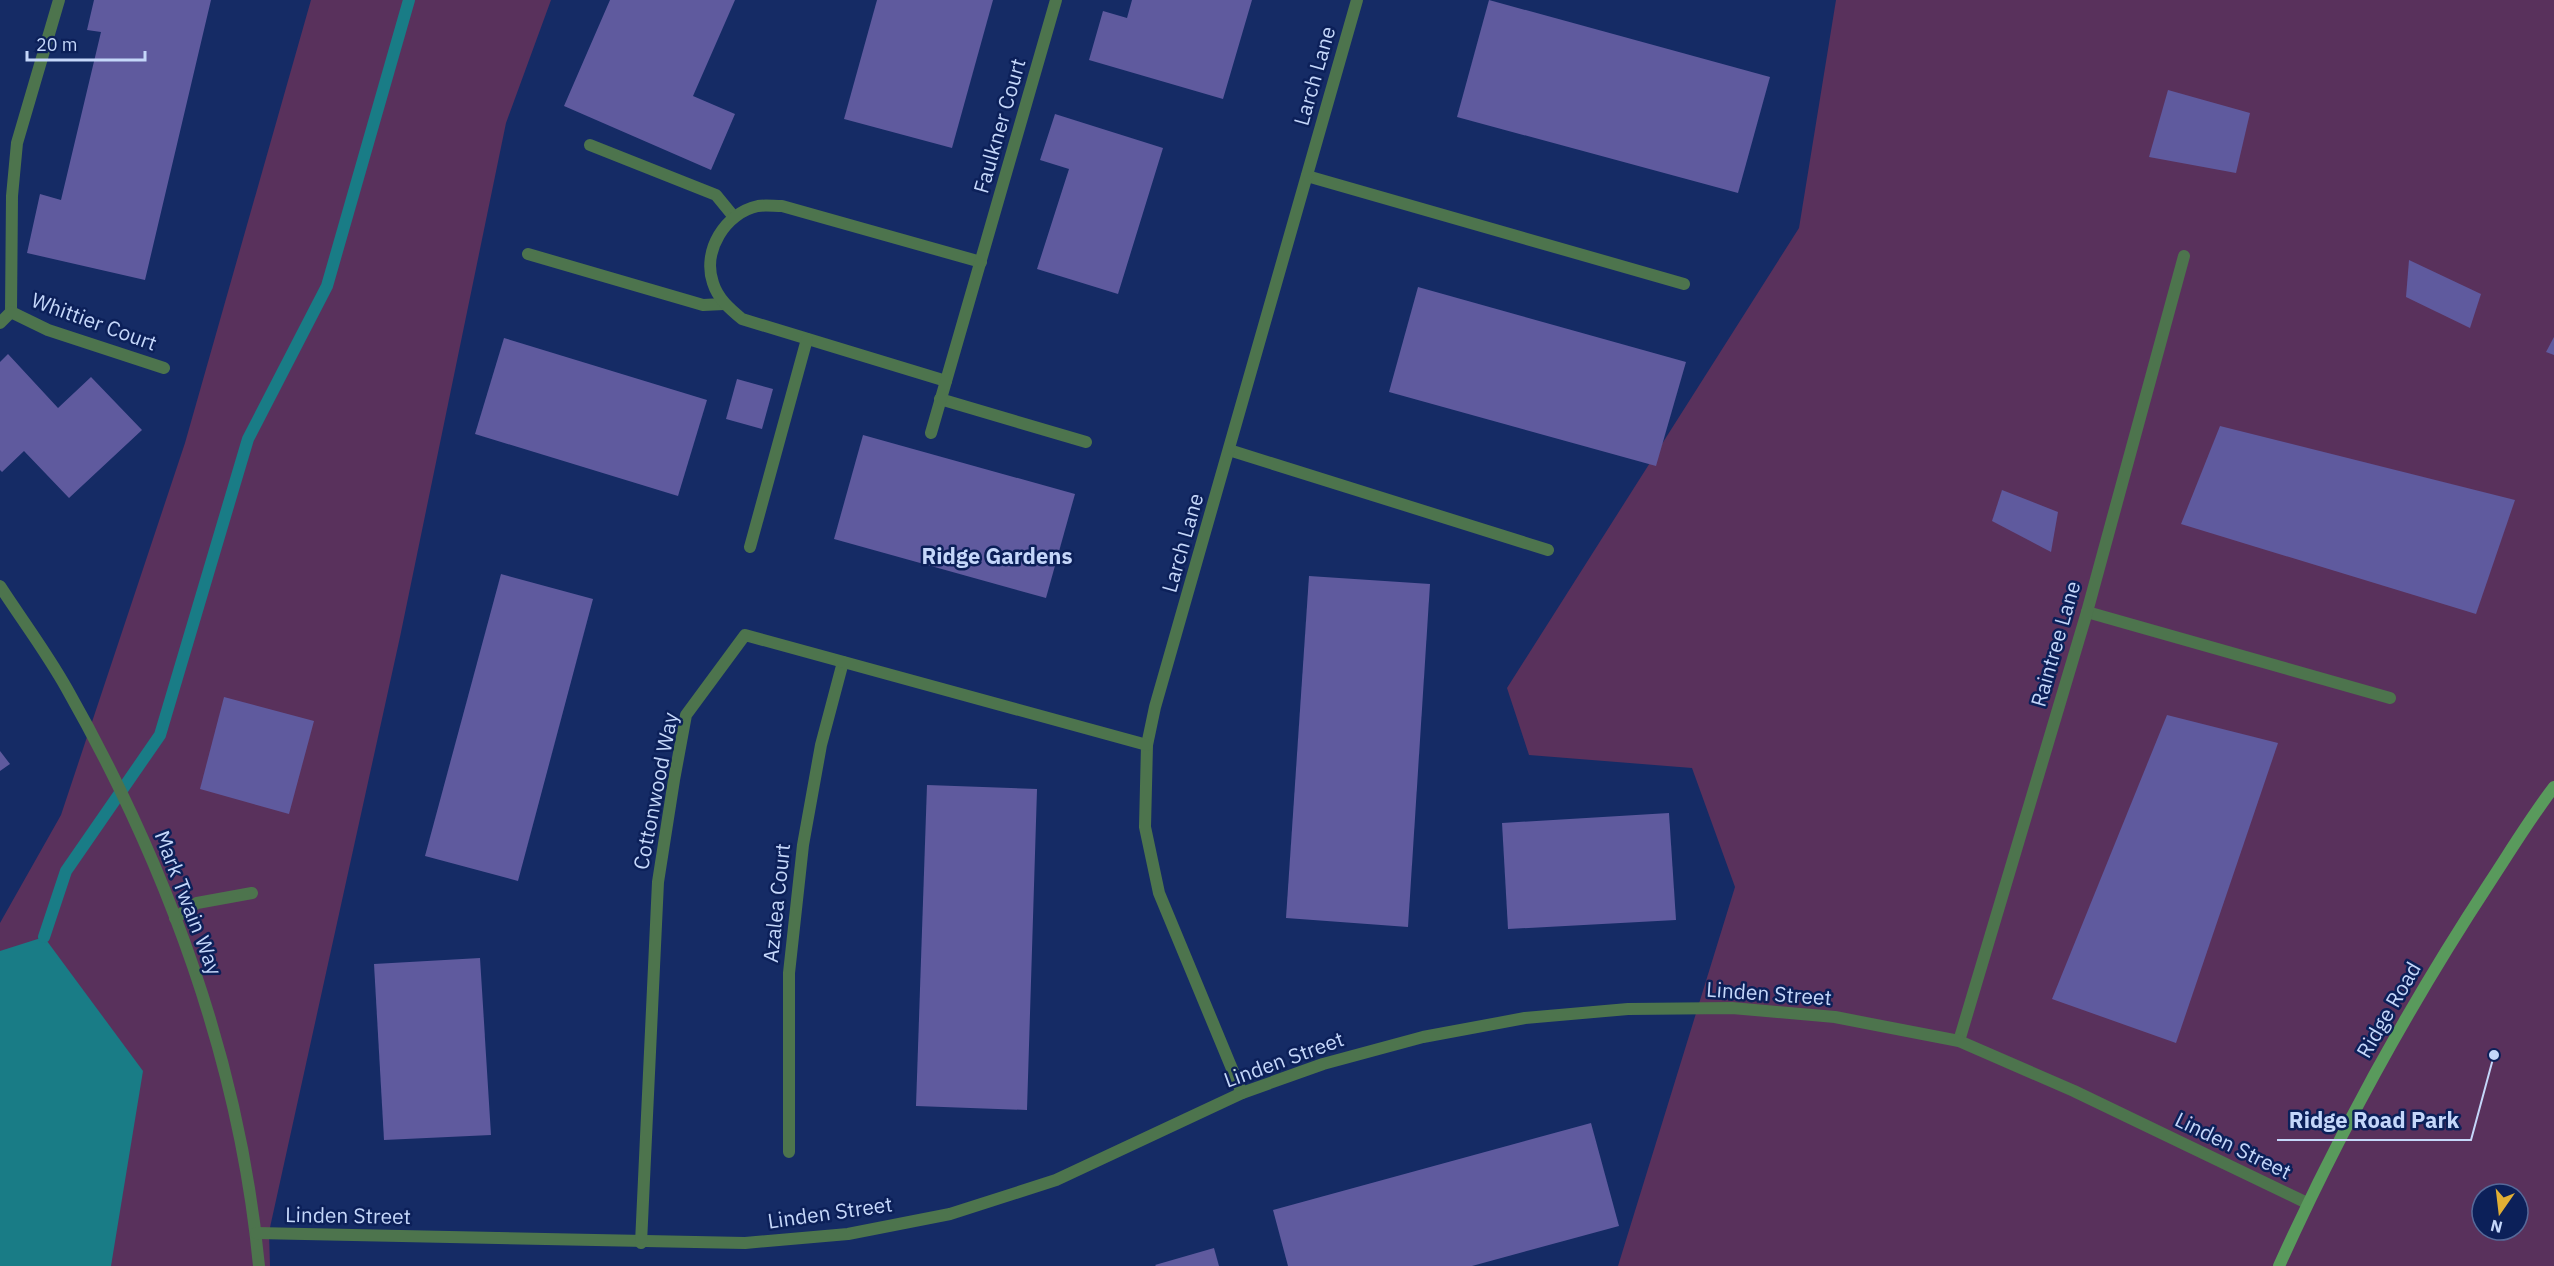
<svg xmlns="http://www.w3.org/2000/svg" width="2554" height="1266" viewBox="0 0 2554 1266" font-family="'IBM Plex Sans',sans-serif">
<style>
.green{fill:#59315c;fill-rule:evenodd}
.water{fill:#197c86}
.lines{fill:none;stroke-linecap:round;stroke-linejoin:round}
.stream{stroke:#197c86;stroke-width:12}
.building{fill:#5f5a9e}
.lane{stroke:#4d744d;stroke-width:12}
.street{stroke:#4d744d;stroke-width:12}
.secondary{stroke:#599a5c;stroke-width:12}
.labels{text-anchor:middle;stroke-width:5;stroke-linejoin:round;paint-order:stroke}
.street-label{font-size:21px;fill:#c5d7fa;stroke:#0c2059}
.neighbourhood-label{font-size:22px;font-weight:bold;fill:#c5d7fa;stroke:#0c2059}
.leader{fill:none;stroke:#c5d7fa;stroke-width:2}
.callout-dot{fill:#c5d7fa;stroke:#0c2059;stroke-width:2}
.callout-label{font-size:22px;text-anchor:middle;font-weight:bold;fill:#c5d7fa;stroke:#0c2059;stroke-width:5;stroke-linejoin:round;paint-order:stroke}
</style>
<rect width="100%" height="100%" fill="#152b65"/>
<g class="green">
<polygon points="311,0 551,0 506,123 400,637 269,1232 270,1266 0,1266 0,923 61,815 185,443"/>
<path d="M1836,0H2554V1266H1618L1735,887L1692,768L1529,755L1507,688L1799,228ZM2482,1194H2518V1230H2482Z"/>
</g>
<polygon class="water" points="44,937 143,1071 111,1266 0,1266 0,951"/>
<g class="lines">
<polyline class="stream" points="44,937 66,871 160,735 248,439 327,286 409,0"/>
</g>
<g class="building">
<polygon points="94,0 211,0 145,280 27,253 40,194 61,200 101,32 87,30"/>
<polygon points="610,0 735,0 693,96 735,114 711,170 564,106"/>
<polygon points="877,0 993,0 952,148 844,119"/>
<polygon points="1132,0 1252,0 1223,99 1089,60 1103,11 1127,18"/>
<polygon points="1489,0 1770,77 1738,193 1457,117"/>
<polygon points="2168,90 2250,113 2236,173 2149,157"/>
<polygon points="1055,114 1163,148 1118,294 1037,269 1069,169 1040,160"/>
<polygon points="2409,260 2481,294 2470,328 2406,297"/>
<polygon points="1418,287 1686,362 1656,466 1389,392"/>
<polygon points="2554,337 2554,355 2546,352"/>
<polygon points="504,338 707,400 678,496 475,434"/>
<polygon points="8,354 58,408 91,377 142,430 69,498 24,451 2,472 0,470 0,362"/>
<polygon points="737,379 773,389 762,429 726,419"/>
<polygon points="2220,426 2515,500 2476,614 2181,524"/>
<polygon points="863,435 1075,494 1046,598 834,539"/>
<polygon points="2002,490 2058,512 2051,552 1992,521"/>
<polygon points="501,574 593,599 518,881 425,856"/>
<polygon points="1309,576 1430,584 1408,927 1286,918"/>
<polygon points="224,697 314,721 289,814 200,789"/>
<polygon points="2167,715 2278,743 2176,1043 2052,999"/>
<polygon points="0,751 10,764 0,771"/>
<polygon points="927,785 1037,789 1027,1110 916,1106"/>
<polygon points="1669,813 1676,920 1508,929 1502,823"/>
<polygon points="480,958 491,1135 384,1140 374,964"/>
<polygon points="1591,1123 1619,1226 1472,1266 1288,1266 1273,1210"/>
<polygon points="1214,1248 1219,1266 1156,1266 1155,1265"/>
</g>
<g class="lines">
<g class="lane">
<polyline points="11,312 12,196 17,143 59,0"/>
<polyline points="0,323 11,312 48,330 164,368"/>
<polyline points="940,399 1086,442"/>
<polyline points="175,918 197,903 252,893"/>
</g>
<g class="street">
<polyline points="590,145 716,195 734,217"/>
<polyline points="1307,176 1684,284"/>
<polyline points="528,254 703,305 724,304"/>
<path d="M946,381L742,319C730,309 718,299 713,283C702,251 725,213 758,206C765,205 774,206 782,206L981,262"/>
<polyline points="931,433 1056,0"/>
<polyline points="1229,450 1548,550"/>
<polyline points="750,547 807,339"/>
<path d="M0,586C22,620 47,653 67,689C167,865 240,1063 259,1266"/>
<polyline points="2087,612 2390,698"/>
<polyline points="1959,1041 2087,612 2184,256"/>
<polyline points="1242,1093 1159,893 1145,827 1147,745 1155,707 1357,0"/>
<polyline points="789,1152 789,973 803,845 821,745 843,662"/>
<polyline points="256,1233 745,1243 848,1234 950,1214 1056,1180 1242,1093 1323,1064 1423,1037 1525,1018 1628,1009 1732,1008 1835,1017 1959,1041 2074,1091 2307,1203"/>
<polyline points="641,1243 658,882 674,780 686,715 745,635 1147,745"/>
</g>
<path class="secondary" d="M2279,1266C2339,1133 2410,1004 2490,882C2511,850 2531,817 2554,787"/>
</g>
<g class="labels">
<g class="street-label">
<text transform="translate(1315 76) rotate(-74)" y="7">Larch Lane</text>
<text transform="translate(1000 126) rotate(-74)" y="7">Faulkner Court</text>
<text transform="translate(94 322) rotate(20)" y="7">Whittier Court</text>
<text transform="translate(1183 543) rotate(-74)" y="7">Larch Lane</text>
<text transform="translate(2056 644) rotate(-74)" y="7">Raintree Lane</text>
<text transform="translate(656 791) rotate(-79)" y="7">Cottonwood Way</text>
<text transform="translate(188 903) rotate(69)" y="7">Mark Twain Way</text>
<text transform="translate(777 903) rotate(-84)" y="7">Azalea Court</text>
<text transform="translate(1769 994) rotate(4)" y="7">Linden Street</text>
<text transform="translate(2389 1010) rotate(-60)" y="7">Ridge Road</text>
<text transform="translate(1284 1060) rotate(-20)" y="7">Linden Street</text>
<text transform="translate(2233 1146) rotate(26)" y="7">Linden Street</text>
<text transform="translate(830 1213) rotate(-8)" y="7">Linden Street</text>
<text transform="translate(348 1216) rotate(1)" y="7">Linden Street</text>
</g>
<g class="neighbourhood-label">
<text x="997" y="564">Ridge Gardens</text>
</g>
</g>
<path class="leader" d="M2494 1055L2471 1140H2277"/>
<circle class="callout-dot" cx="2494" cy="1055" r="6"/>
<g class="callout-label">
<text x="2374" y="1128">Ridge Road Park</text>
</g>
<g transform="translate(2500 1212) rotate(194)"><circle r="28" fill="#0c2059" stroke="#566999" stroke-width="1.5"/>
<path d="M0-4.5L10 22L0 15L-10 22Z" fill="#e2af34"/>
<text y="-9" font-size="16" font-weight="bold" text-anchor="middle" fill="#c5d7fa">N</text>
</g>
<path d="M27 51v9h118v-9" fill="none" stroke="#c5d7fa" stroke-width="3"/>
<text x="36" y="51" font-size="18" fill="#c5d7fa" stroke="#0c2059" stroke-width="4.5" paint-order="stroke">20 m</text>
</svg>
